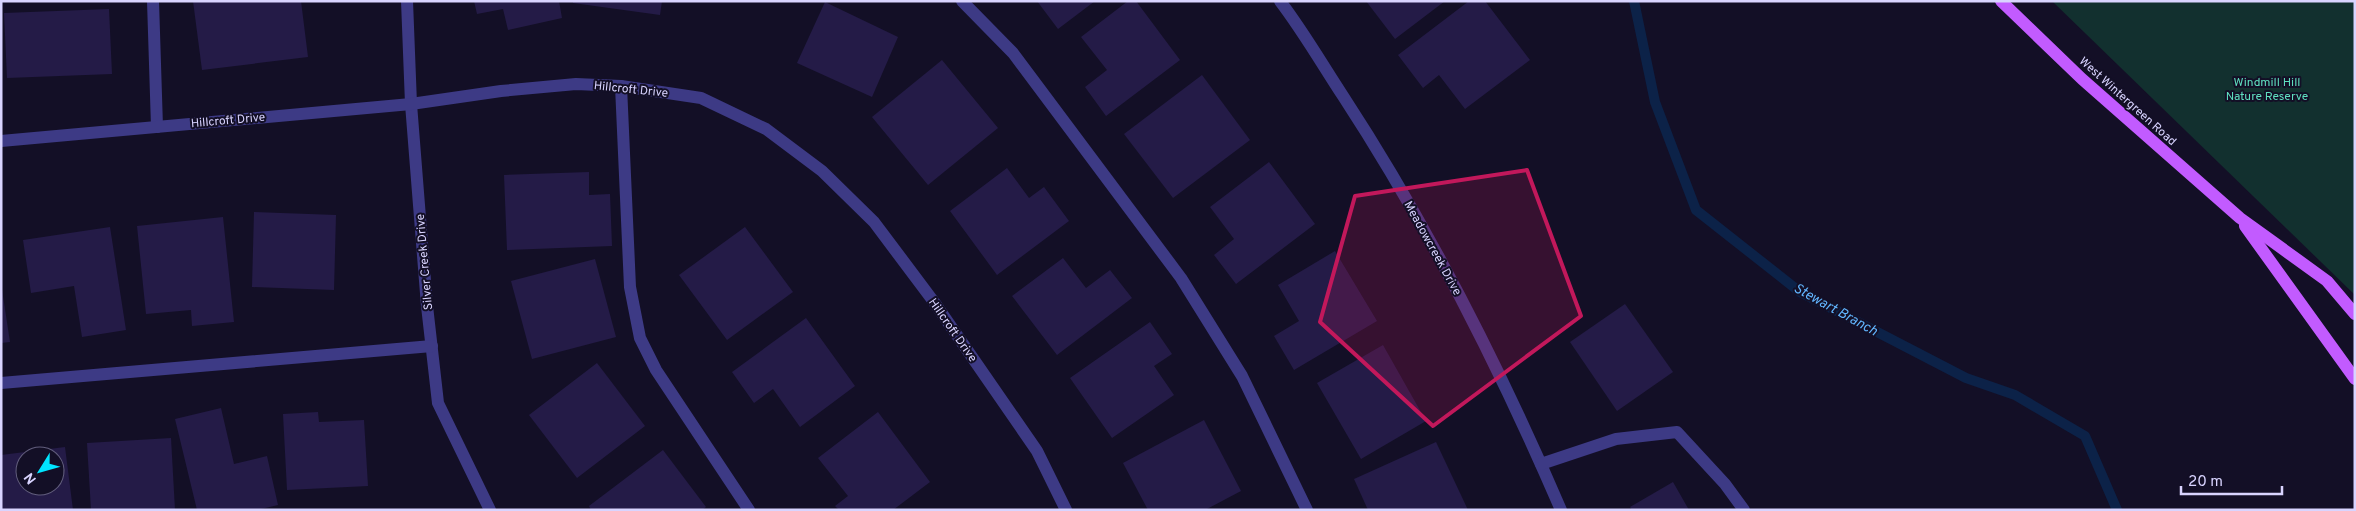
<svg xmlns="http://www.w3.org/2000/svg" width="2356" height="511" viewBox="0 0 2356 511" font-family="Overpass,sans-serif">
<style>
.green{fill:#12302f}
.lines{fill:none;stroke-linecap:round;stroke-linejoin:round}
.stream{stroke:#0c2248;stroke-width:10}
.building{fill:#241b47;fill-rule:evenodd}
.minor{stroke:#3d3a85;stroke-width:12}
.major{stroke:#c25bff;stroke-width:12}
.marked{fill:#c2185b;fill-opacity:0.2;stroke:#c2185b;stroke-width:4;stroke-linejoin:round}
.labels{text-anchor:middle;stroke-width:4;stroke-linejoin:round;paint-order:stroke}
.park-label{font-size:12px;fill:#5fe0c0;stroke:#130f26}
.street-label{font-size:12px;fill:#d9d4ff;stroke:#130f26}
.water-label{font-size:14px;font-style:italic;fill:#62b6ff;stroke:#130f26}
</style>
<rect width="100%" height="100%" fill="#130f26"/>
<polygon class="green" points="2052,1 2355,1 2355,295"/>
<g class="lines">
<polyline class="stream" points="1634,1 1655,102 1696,210 1800,292 1966,378 2015,395 2085,436 2117,510"/>
</g>
<g class="building">
<polygon points="193,1 301,1 308,57 202,70"/>
<polygon points="474,1 559,1 562,18 508,30 503,9 477,14"/>
<polygon points="573,1 662,1 660,15 573,3"/>
<polygon points="1037,1 1095,1 1058,29"/>
<polygon points="1128,1 1136,1 1180,60 1106,116 1085,87 1107,70 1081,37"/>
<polygon points="1366,1 1445,1 1395,39"/>
<polygon points="1469,1 1485,1 1530,60 1465,109 1439,75 1423,88 1398,55"/>
<polygon points="825,2 898,37 872,97 797,63"/>
<polygon points="109,9 112,74 7,78 4,13"/>
<polygon points="942,60 998,128 928,185 872,117"/>
<polygon points="1202,75 1250,140 1173,198 1124,134"/>
<polygon points="1269,162 1315,224 1236,284 1214,255 1234,239 1210,207"/>
<polygon points="1007,168 1029,198 1044,187 1069,221 997,275 950,211"/>
<polygon points="589,172 589,195 610,194 612,246 507,250 504,175"/>
<polygon points="254,212 336,215 334,290 252,287"/>
<polygon points="223,217 234,322 192,326 191,310 146,314 137,226"/>
<polygon points="110,227 126,330 82,337 74,286 31,293 23,240"/>
<polygon points="745,227 793,292 727,340 679,275"/>
<polygon points="1335,251 1377,321 1294,370 1274,336 1299,321 1278,285"/>
<polygon points="1063,258 1086,288 1110,270 1132,298 1057,355 1012,296"/>
<polygon points="595,259 616,337 532,359 511,281"/>
<polygon points="1,283 10,342 1,343"/>
<polygon points="1625,304 1673,372 1617,411 1570,342"/>
<polygon points="806,318 855,386 800,427 773,389 754,403 732,372"/>
<polygon points="1150,322 1172,354 1154,366 1174,395 1112,438 1070,378"/>
<polygon points="1383,345 1426,421 1361,459 1317,383"/>
<polygon points="597,363 645,426 577,478 529,415"/>
<polygon points="221,408 234,464 267,456 278,505 257,510 197,510 175,419"/>
<polygon points="318,412 319,422 364,420 368,486 287,490 283,414"/>
<polygon points="878,412 930,482 893,510 839,510 835,506 848,496 818,458"/>
<polygon points="1204,420 1241,491 1205,510 1148,510 1123,463"/>
<polygon points="171,438 175,510 91,510 87,443"/>
<polygon points="1436,442 1468,510 1368,510 1354,479"/>
<path d="M65,447L73,510H1V455ZM25,456H55V486H25Z"/>
<polygon points="663,450 706,507 702,510 591,510 589,506"/>
<polygon points="1673,482 1689,510 1632,510 1630,507"/>
</g>
<g class="lines">
<g class="minor">
<polyline points="153,1 157,127"/>
<polyline points="407,1 411,104 427,306 438,403 490,510"/>
<polyline points="962,1 1013,53 1181,278 1242,376 1307,510"/>
<path d="M1280,1C1303,31 1322,64 1343,96C1428,226 1499,366 1561,510"/>
<polyline points="621,86 630,287 640,338 656,370 749,510"/>
<polyline points="1,141 411,104 501,91 576,84 621,86 701,98 766,129 822,171 874,222 934,302 1037,451 1066,510"/>
<polyline points="1,383 432,346"/>
<polyline points="1541,464 1616,439 1677,432 1725,484 1744,510"/>
</g>
<g class="major">
<polyline points="2001,1 2082,79 2240,218 2327,281 2355,314"/>
<polyline points="2245,226 2355,379"/>
</g>
</g>
<path class="marked" d="M1527,170L1581,316L1433,426L1320,322L1355,196Z"/>
<g class="labels">
<g class="park-label">
<text x="2267" y="86">Windmill Hill<tspan x="2267" dy="14">Nature Reserve</tspan></text>
</g>
<g class="street-label">
<text transform="translate(631 89) rotate(6)" y="4">Hillcroft Drive</text>
<text transform="translate(2128 101) rotate(42)" y="4">West Wintergreen Road</text>
<text transform="translate(228 120) rotate(-5)" y="4">Hillcroft Drive</text>
<text transform="translate(1433 248) rotate(61)" y="4">Meadowcreek Drive</text>
<text transform="translate(424 262) rotate(-95)" y="4">Silver Creek Drive</text>
<text transform="translate(953 330) rotate(55)" y="4">Hillcroft Drive</text>
</g>
<g class="water-label">
<text transform="translate(1836 309) rotate(29)" y="5">Stewart Branch</text>
</g>
</g>
<rect width="2356" height="511" fill="none" stroke="#d9d4ff" stroke-width="5"/>
<g transform="translate(40 471) rotate(233)"><circle r="24" fill="#130f26" stroke="#625e7d"/>
<path d="M0-4L9 19L0 12L-9 19Z" fill="#00e5ff"/>
<text y="-8" font-size="14" font-weight="bold" text-anchor="middle" fill="#d9d4ff">N</text>
</g>
<path d="M2181 486v8h101v-8" fill="none" stroke="#d9d4ff" stroke-width="2.5"/>
<text x="2188" y="486" font-size="15" fill="#d9d4ff" stroke="#130f26" stroke-width="4" paint-order="stroke">20 m</text>
</svg>
